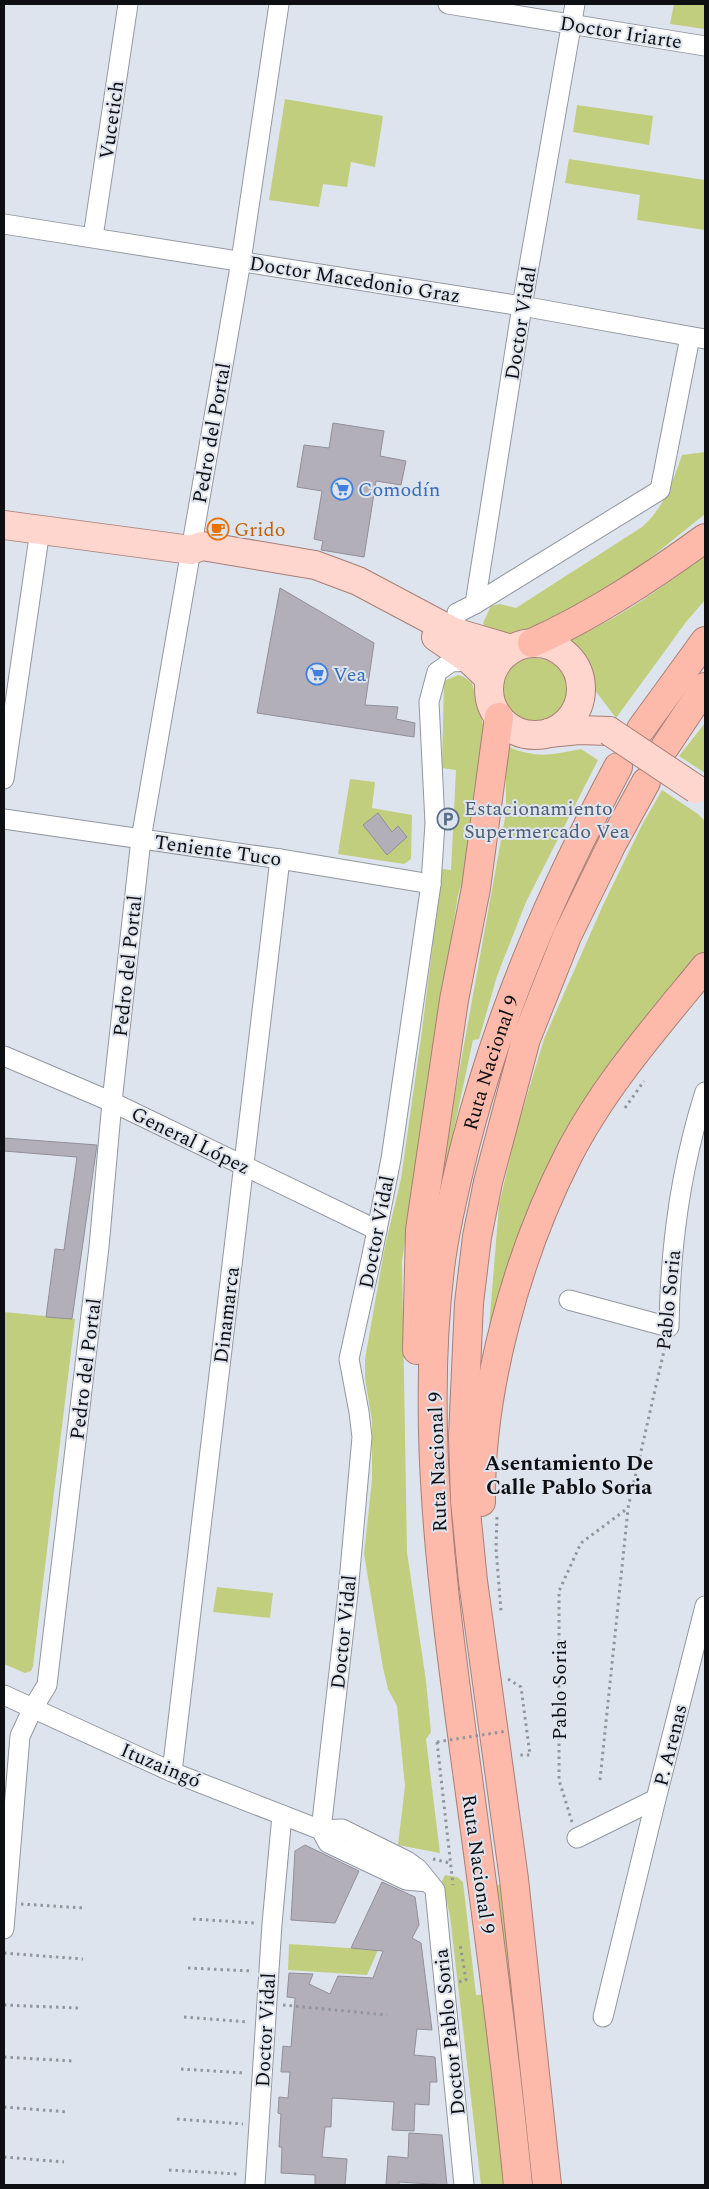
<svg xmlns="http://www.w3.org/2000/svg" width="709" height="2189" viewBox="0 0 709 2189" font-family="Spectral,serif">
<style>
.green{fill:#c1ce7d}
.building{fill:#b2afb9;stroke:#918f99}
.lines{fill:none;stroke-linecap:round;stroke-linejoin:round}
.minor-casing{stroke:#9297a0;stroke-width:21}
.primary-casing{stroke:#a97e75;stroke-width:30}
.motorway-casing{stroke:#a97e75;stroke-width:30}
.path{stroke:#91959c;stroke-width:3;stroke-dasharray:2.5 4;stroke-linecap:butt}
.minor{stroke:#fff;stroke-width:19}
.primary{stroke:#fed6cd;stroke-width:28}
.motorway{stroke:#fdbaab;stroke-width:28}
.primary-bridge-casing{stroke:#a97e75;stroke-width:30;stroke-linecap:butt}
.path-bridge{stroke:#91959c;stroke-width:3;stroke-dasharray:2.5 4;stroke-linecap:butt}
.primary-bridge{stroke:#fed6cd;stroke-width:28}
.labels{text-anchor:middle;stroke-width:4;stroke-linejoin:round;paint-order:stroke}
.street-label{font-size:20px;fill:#0e0f12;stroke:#dee4ed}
.shop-label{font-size:20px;fill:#366cbe;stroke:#dee4ed;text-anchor:start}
.food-label{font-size:20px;fill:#c56008;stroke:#dee4ed;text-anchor:start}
.service-label{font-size:20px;fill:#4e5e75;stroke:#dee4ed;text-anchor:start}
.neighbourhood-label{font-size:21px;font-weight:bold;fill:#0e0f12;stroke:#dee4ed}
</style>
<rect width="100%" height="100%" fill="#dee4ed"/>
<g class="green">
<polygon points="674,4 705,4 705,29 670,24"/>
<polygon points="285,99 383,116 375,167 351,162 347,187 323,184 319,207 269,200"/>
<polygon points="577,105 653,116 649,145 573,132"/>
<polygon points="569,159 705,180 705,230 637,220 640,195 565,183"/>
<path d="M705,452V514L607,593L534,632L506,637L486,630L483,623L491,606L500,604L516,608L642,527C664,508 673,481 682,455Z"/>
<path d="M705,556V600L686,622L616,718L594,689L586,662L570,639C620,619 662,587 705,556Z"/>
<circle cx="535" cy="691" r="33"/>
<polygon points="458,675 464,677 472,683 485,732 467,866 458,895 402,1261 407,1552 426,1681 431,1732 426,1739 440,1853 398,1845 405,1786 397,1706 388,1689 383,1668 364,1554 372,1480 372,1421 365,1378 365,1359 385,1246 401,1179 422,1031 442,869 451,870 456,770 442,768 444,681"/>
<polygon points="705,723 705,773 679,756"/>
<path d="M506,746C538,759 548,755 581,749L598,760L526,902L497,976L479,1039L473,1040L453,1134L444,1193L438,1208L449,1128L506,812Z"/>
<polygon points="350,779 375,782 372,808 412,815 411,859 404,864 338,854"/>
<polygon points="662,790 698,814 705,821 705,952 612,1071 486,1365 499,1205 516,1132 544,1039 603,905 642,825"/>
<polygon points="4,1312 75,1319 33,1666 31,1671 25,1673 4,1664"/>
<polygon points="217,1587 273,1593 270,1618 213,1612"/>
<polygon points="445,1875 457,1877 463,1882 476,1995 488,1994 508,2185 481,2185 450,1916 442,1881"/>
<polygon points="502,1884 538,2185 530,2185 494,1886"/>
<polygon points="289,1944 378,1950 367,1975 288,1970"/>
</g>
<g class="building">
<polygon points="333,423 384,431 380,456 406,461 401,485 376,481 364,557 321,550 323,541 314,539 322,491 297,487 304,445 329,448"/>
<polygon points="280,588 374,643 365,705 398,707 396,719 415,723 414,737 257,713"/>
<polygon points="378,813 392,832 398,826 407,837 387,855 363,825"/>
<polygon points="4,1138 97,1145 72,1319 46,1317 55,1249 64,1250 77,1157 4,1151"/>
<polygon points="305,1845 359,1871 335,1923 291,1920 295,1851"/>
<polygon points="382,1882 415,1897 419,1925 412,1938 421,1943 432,2030 417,2029 414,2055 435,2057 437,2082 430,2082 429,2105 415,2104 414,2131 392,2130 394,2102 332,2098 331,2127 325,2127 322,2157 347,2159 345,2185 315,2185 315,2175 281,2173 282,2147 279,2147 281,2114 278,2113 279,2097 288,2098 290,2072 281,2072 283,2046 291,2047 295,1998 287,1997 289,1973 313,1974 309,1984 330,1994 338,1976 373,1978 383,1951 351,1948"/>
<polygon points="409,2133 442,2135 447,2185 399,2182 399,2185 386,2185 388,2156 408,2158"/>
</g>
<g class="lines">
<g class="minor-casing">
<g id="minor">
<polyline points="448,4 705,46"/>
<polyline points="4,224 522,306 705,339"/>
<polyline points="93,237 128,4"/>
<polyline points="475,604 660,490 690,337"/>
<polyline points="454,632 457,613 475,604 522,306 575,4"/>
<polyline points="4,779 40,530"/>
<polyline points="4,819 280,859 431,884"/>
<polyline points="4,1056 112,1102 377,1230"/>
<path d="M569,1300L669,1327C670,1248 681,1167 705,1092"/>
<polyline points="4,1695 172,1772 321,1830 342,1829 407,1861 418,1869 435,1890 464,2185"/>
<polyline points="172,1772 280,859"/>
<polyline points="321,1830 348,1593 362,1437 359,1412 349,1359 372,1255 391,1159 431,884 435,823 429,702 437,672 451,662 471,661"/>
<polyline points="321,1830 328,1843 406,1880 428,1882"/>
<polyline points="577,1838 656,1799 705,1606"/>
<polyline points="4,1929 20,1736 33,1708 47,1685 99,1247 112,1102 141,839 241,261 279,4"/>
<polyline points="603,2017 656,1799"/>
<polyline points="255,2185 272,1924 282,1815"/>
</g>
</g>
<g class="primary-casing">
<g id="primary">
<polyline points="4,525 191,550 202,546 315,565 358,581 454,632 511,649"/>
<polyline points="436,637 471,661 490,679"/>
<circle cx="535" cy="689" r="46"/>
<polyline points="549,733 579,730 609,731"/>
</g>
</g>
<g class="motorway-casing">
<g id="motorway">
<path d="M532,643C594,615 650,578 705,538"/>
<polyline points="641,729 705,641"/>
<polyline points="665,747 705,687"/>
<polyline points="417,1350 420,1230 454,1000 476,888 499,717"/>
<path d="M481,1502C480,1389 517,1256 568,1156C603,1087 656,1027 705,967"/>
<path id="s1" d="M518,2185C504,2044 485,1904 466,1764C444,1600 420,1433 440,1268C445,1227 455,1186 465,1146C500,1009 552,891 618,767"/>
<polyline points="547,2185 514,1879 473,1581 465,1501 463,1437 469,1303 477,1237 488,1182 526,1039 567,936 612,844 646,782"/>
</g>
</g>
<g class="path">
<polyline points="625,1108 644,1081"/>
<polyline points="497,1517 496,1548 501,1611"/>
<polyline points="508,1679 521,1687 530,1755 519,1755"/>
<polyline points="437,1742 453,1885"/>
<polyline points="600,1780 628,1509"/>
<polyline points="572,1822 559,1780 559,1591 581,1543 628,1508 666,1342"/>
<polyline points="433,1859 450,1863"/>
<polyline points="21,1904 84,1908"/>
<polyline points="193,1919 254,1923"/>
<polyline points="4,1953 83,1959"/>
<polyline points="188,1968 252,1971"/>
<polyline points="459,1982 466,1980 460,1944"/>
<polyline points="4,2005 78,2008"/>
<polyline points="283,2005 387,2015"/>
<polyline points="184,2017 248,2022"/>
<polyline points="4,2057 73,2061"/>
<polyline points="181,2069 245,2073"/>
<polyline points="4,2107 68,2112"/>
<polyline points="177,2119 243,2124"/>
<polyline points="4,2157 64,2162"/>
<polyline points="169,2170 238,2174"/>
</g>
<use href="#minor" class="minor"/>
<use href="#primary" class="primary"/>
<use href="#motorway" class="motorway"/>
<g class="primary-bridge-casing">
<polyline id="primary-bridge" points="609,731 696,789"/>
</g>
<polyline class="path-bridge" points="437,1742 507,1731"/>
<use href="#primary-bridge" class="primary-bridge"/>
</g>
<defs>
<g id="supermarket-ring" transform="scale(1.125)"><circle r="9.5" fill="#dee4ed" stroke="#3f7fe0" stroke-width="1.5"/><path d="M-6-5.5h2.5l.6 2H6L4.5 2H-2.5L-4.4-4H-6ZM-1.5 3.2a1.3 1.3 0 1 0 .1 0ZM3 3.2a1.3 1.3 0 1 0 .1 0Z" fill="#3f7fe0"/></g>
<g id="cafe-ring" transform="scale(1.125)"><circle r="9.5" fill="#dee4ed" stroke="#e8710a" stroke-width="1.5"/><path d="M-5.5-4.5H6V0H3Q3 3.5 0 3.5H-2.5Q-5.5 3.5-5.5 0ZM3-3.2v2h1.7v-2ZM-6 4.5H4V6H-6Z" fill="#e8710a"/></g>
<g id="parking-ring" transform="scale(1.125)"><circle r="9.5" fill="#dee4ed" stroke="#5c6f8a" stroke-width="1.5"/><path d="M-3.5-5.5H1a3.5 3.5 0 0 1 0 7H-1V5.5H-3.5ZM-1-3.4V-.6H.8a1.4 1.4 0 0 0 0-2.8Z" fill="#5c6f8a"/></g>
</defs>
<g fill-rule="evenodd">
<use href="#supermarket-ring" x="342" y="489"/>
<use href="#cafe-ring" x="218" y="529"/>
<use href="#supermarket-ring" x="317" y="674"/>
<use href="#parking-ring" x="448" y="819"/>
</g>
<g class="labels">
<g class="street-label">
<text transform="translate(621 32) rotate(9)" y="7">Doctor Iriarte</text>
<text transform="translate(111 120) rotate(-82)" y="7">Vucetich</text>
<text transform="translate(355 279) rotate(9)" y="7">Doctor Macedonio Graz</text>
<text transform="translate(520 323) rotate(-81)" y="7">Doctor Vidal</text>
<text transform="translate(211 433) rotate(-80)" y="7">Pedro del Portal</text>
<text transform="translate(218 850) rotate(8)" y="7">Teniente Tuco</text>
<text transform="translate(127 966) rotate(-84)" y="7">Pedro del Portal</text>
<text dy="7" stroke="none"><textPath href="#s1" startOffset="1134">Ruta Nacional 9</textPath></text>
<text transform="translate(191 1140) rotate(26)" y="7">General López</text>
<text transform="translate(376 1232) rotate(-79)" y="7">Doctor Vidal</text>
<text transform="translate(668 1300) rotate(-84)" y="7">Pablo Soria</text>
<text transform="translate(226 1315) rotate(-83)" y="7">Dinamarca</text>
<text transform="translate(85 1369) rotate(-83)" y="7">Pedro del Portal</text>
<text transform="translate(437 1462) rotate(-92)" y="7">Ruta Nacional 9</text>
<text transform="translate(343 1632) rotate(-84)" y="7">Doctor Vidal</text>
<text transform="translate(559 1690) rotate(-90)" y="7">Pablo Soria</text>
<text transform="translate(670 1745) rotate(-76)" y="7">P. Arenas</text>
<text transform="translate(161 1765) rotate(23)" y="7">Ituzaingó</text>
<text transform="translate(479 1864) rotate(82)" y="7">Ruta Nacional 9</text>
<text transform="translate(265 2030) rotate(-87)" y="7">Doctor Vidal</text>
<text transform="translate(449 2032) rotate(-96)" y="7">Doctor Pablo Soria</text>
</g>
<g class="shop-label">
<text x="358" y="496">Comodín</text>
<text x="333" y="681">Vea</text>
</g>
<g class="food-label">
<text x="234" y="536">Grido</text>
</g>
<g class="service-label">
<text x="464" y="815">Estacionamiento<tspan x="464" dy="23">Supermercado Vea</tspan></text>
</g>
<g class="neighbourhood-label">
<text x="569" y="1470">Asentamiento De<tspan x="569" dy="24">Calle Pablo Soria</tspan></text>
</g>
</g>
<rect width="709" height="2189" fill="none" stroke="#0e0f12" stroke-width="10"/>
</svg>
